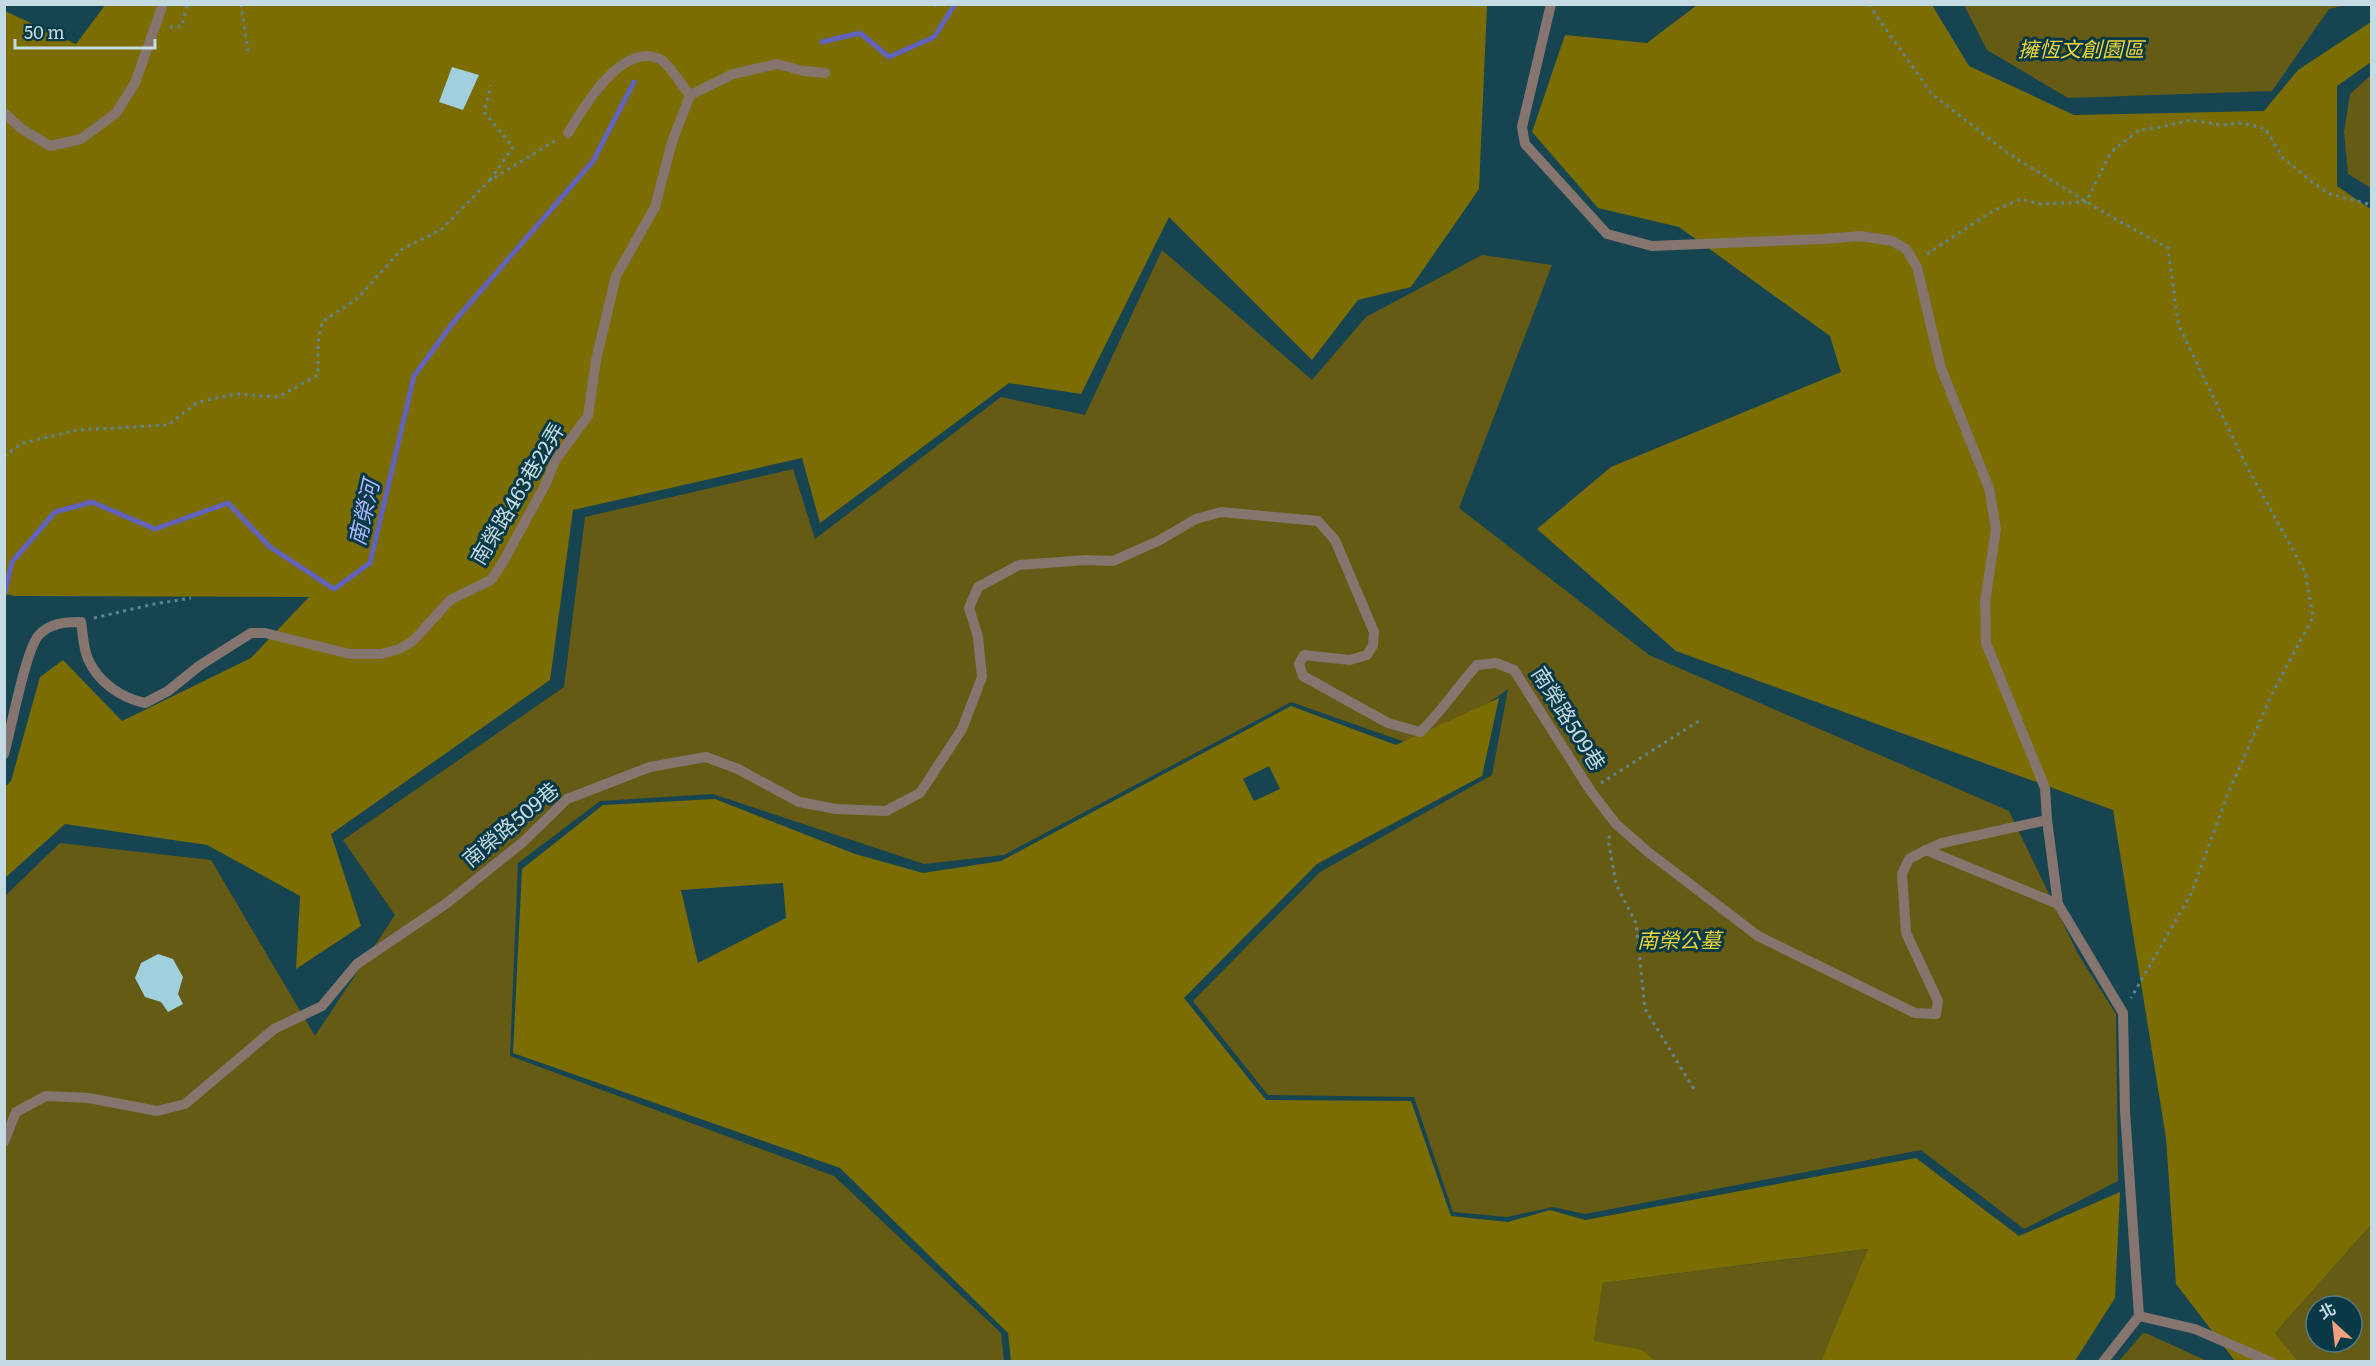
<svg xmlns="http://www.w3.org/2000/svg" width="2376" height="1366" viewBox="0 0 2376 1366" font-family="Literata,'Noto Sans TC',serif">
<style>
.green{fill:#655b15;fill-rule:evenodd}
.forest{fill:#7b6d01;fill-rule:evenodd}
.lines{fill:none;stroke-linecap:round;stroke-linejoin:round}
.stream{stroke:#6263bd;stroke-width:5}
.building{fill:#a0cfde}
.path{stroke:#61858f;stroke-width:3;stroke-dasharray:3 4.5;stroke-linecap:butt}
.lane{stroke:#86756f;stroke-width:10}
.labels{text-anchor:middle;stroke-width:6;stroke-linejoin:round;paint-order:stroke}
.park-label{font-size:21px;font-style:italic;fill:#eed534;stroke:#093946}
.street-label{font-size:21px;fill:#c4dbe3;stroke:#093946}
.water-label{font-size:22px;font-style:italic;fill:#b2b8ff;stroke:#093946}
</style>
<rect width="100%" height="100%" fill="#174451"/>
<g class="green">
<polygon points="1964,5 2347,5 2329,9 2272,91 2068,98 1987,50"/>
<polygon points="2371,75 2371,188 2348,174 2344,132 2350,94"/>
<polygon points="1162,250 1312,380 1366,317 1482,255 1552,265 1459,508 1649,655 2009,811 2078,954 2116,1014 2118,1181 2024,1229 1921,1150 1585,1214 1553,1207 1507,1217 1453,1212 1414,1097 1268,1095 1193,1001 1320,872 1492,775 1508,689 1425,749 1291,702 1004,855 924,864 713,794 600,801 518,863 510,1056 834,1176 1001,1333 1004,1361 5,1362 5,896 60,843 211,860 315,1036 395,915 343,840 564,687 585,517 793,469 815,539 1001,397 1085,415"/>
<path d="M2371,1225V1361H2298L2275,1333ZM2316,1306H2352V1342H2316Z"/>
<polygon points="1869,1249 1821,1361 1606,1361 1594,1341 1603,1283"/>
<polygon points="2143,1333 2148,1334 2207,1361 2119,1361"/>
</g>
<g class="forest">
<polygon points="106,4 1487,5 1479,189 1411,287 1358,300 1312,360 1169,217 1081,394 1009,383 820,523 802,458 573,510 550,680 331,834 361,926 296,969 300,896 207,845 65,824 5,878 4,788 11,781 40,677 63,660 122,721 251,658 309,597 15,596 5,594 5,11 76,44"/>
<polygon points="1697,5 1932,5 1969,66 2074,115 2264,111 2298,70 2371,22 2371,62 2337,86 2337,186 2372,210 2371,1225 2275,1333 2298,1361 2235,1361 2176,1284 2166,1138 2113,810 1676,651 1537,529 1611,467 1841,372 1830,336 1679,227 1598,208 1532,132 1565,35 1647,43"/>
<path d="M1499,698L1482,776L1317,864L1184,998L1266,1100L1411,1101L1451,1216L1508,1222L1550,1210L1585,1220L1916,1158L2019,1236L2120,1192L2115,1298L2075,1361H1821L1868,1249L1603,1283L1594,1341L1642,1350L1655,1361H1011L1008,1333L840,1168L513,1053L522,869L603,805L715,799L855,854L923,873L1001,861L1291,706L1396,745ZM1269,766L1280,789L1254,801L1243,779ZM783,883L786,918L698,963L681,890Z"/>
</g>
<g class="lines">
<g class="stream">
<polyline points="822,42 860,33 889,57 934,37 955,4"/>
<polyline points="4,595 12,562 55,512 92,502 155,529 228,503 270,547 334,589 370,563 414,376 452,324 593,161 634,82"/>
</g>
</g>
<g class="building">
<polygon points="452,67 479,75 463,110 439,102"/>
<polygon points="158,954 173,959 183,977 178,994 183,1004 168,1012 161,1002 145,997 135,978 141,963"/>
</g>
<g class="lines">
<g class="path">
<polyline points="241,4 248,51"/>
<polyline points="935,4 936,7"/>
<polyline points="1870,4 1873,11 1932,94 2009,154 2108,215 2168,248 2178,324 2247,467 2305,572 2313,617 2272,694 2227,796 2191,894 2131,998"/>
<polyline points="170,27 182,26 187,4"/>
<polyline points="490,180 513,147 484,112 491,85"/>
<polyline points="1927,254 1991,212 2021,199 2040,204 2086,202 2111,152 2139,130 2162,127 2190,120 2221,125 2242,123 2266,129 2282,157 2313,183 2330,194 2372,205"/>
<polyline points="4,456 23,443 77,430 168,425 198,402 236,394 278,397 318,375 318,342 322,322 358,298 401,250 442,229 489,181 558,139"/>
<polyline points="94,618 154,604 191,598"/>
<polyline points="1601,783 1702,719"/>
<polyline points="1610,836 1608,839 1616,884 1636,923 1645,1009 1694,1089"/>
<polyline points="588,1362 594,1359"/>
</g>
<g class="lane">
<polyline points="1551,4 1522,127 1525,144 1607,234 1652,246 1823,239 1860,236 1892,241 1906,249 1917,267 1941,368 1989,488 1996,529 1985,602 1986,643 2045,788 2047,820 2058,904 2123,1013 2125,1111 2139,1316 2103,1362"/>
<polyline points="690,95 733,74 777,64 804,71 825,73"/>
<polyline points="4,113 22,129 50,146 81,139 116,113 135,83 163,4"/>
<path d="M568,133C583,108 622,41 660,59C668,63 683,87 690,95"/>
<path d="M4,754C11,730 25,653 38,636C49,623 65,622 81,622C83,633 83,648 88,659C98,682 121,698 145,703L168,691L199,666L251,633H265L350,654H381L399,649L413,641L450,600L491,580L503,562L545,485L556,459L588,416L596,360L616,276L655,207L672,142L690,95"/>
<polyline points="1926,850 1942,843 2047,820"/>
<path d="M4,1142L16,1112L46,1096L89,1098L157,1111L185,1104L274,1029L322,1006L357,964L447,903L523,842L567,799L650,767L706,757L738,769L799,802L836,809L886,811L920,793L962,729L982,677L978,637L969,608L978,587L1019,565L1086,560L1113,561L1158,541L1196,519L1221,512L1318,521L1335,540L1374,632L1373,645L1367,655L1350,660L1304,655L1299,664L1303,676L1388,723L1420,732C1442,712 1457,687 1477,665L1496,663L1514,670L1590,790L1616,824L1648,852L1758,936L1915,1013L1936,1014L1938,1001L1906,933L1902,874L1909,859L1926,850L2058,904"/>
<polyline points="2139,1316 2195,1329 2271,1362"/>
</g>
</g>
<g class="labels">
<g class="park-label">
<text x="2081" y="57">擁恆文創園區</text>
<text x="1679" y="948">南榮公墓</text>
</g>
<g class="street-label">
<text transform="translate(518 494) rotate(-59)" y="7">南榮路463巷22弄</text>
<text transform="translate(1568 719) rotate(58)" y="7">南榮路509巷</text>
<text transform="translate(511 825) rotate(-40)" y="7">南榮路509巷</text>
</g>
<g class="water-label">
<text transform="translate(364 513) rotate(-77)" y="8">南榮河</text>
</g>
</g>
<rect width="2376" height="1366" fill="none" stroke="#c4dbe3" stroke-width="12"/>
<g transform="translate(2334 1324) rotate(333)"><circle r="28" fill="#093946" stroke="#547a85" stroke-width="1.5"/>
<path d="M0-4.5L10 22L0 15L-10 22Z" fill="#f39f82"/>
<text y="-9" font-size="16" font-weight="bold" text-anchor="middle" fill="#c4dbe3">北</text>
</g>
<path d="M15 39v9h140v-9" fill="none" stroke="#c4dbe3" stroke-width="3"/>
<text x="24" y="39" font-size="18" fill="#c4dbe3" stroke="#093946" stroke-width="4.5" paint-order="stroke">50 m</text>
</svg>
